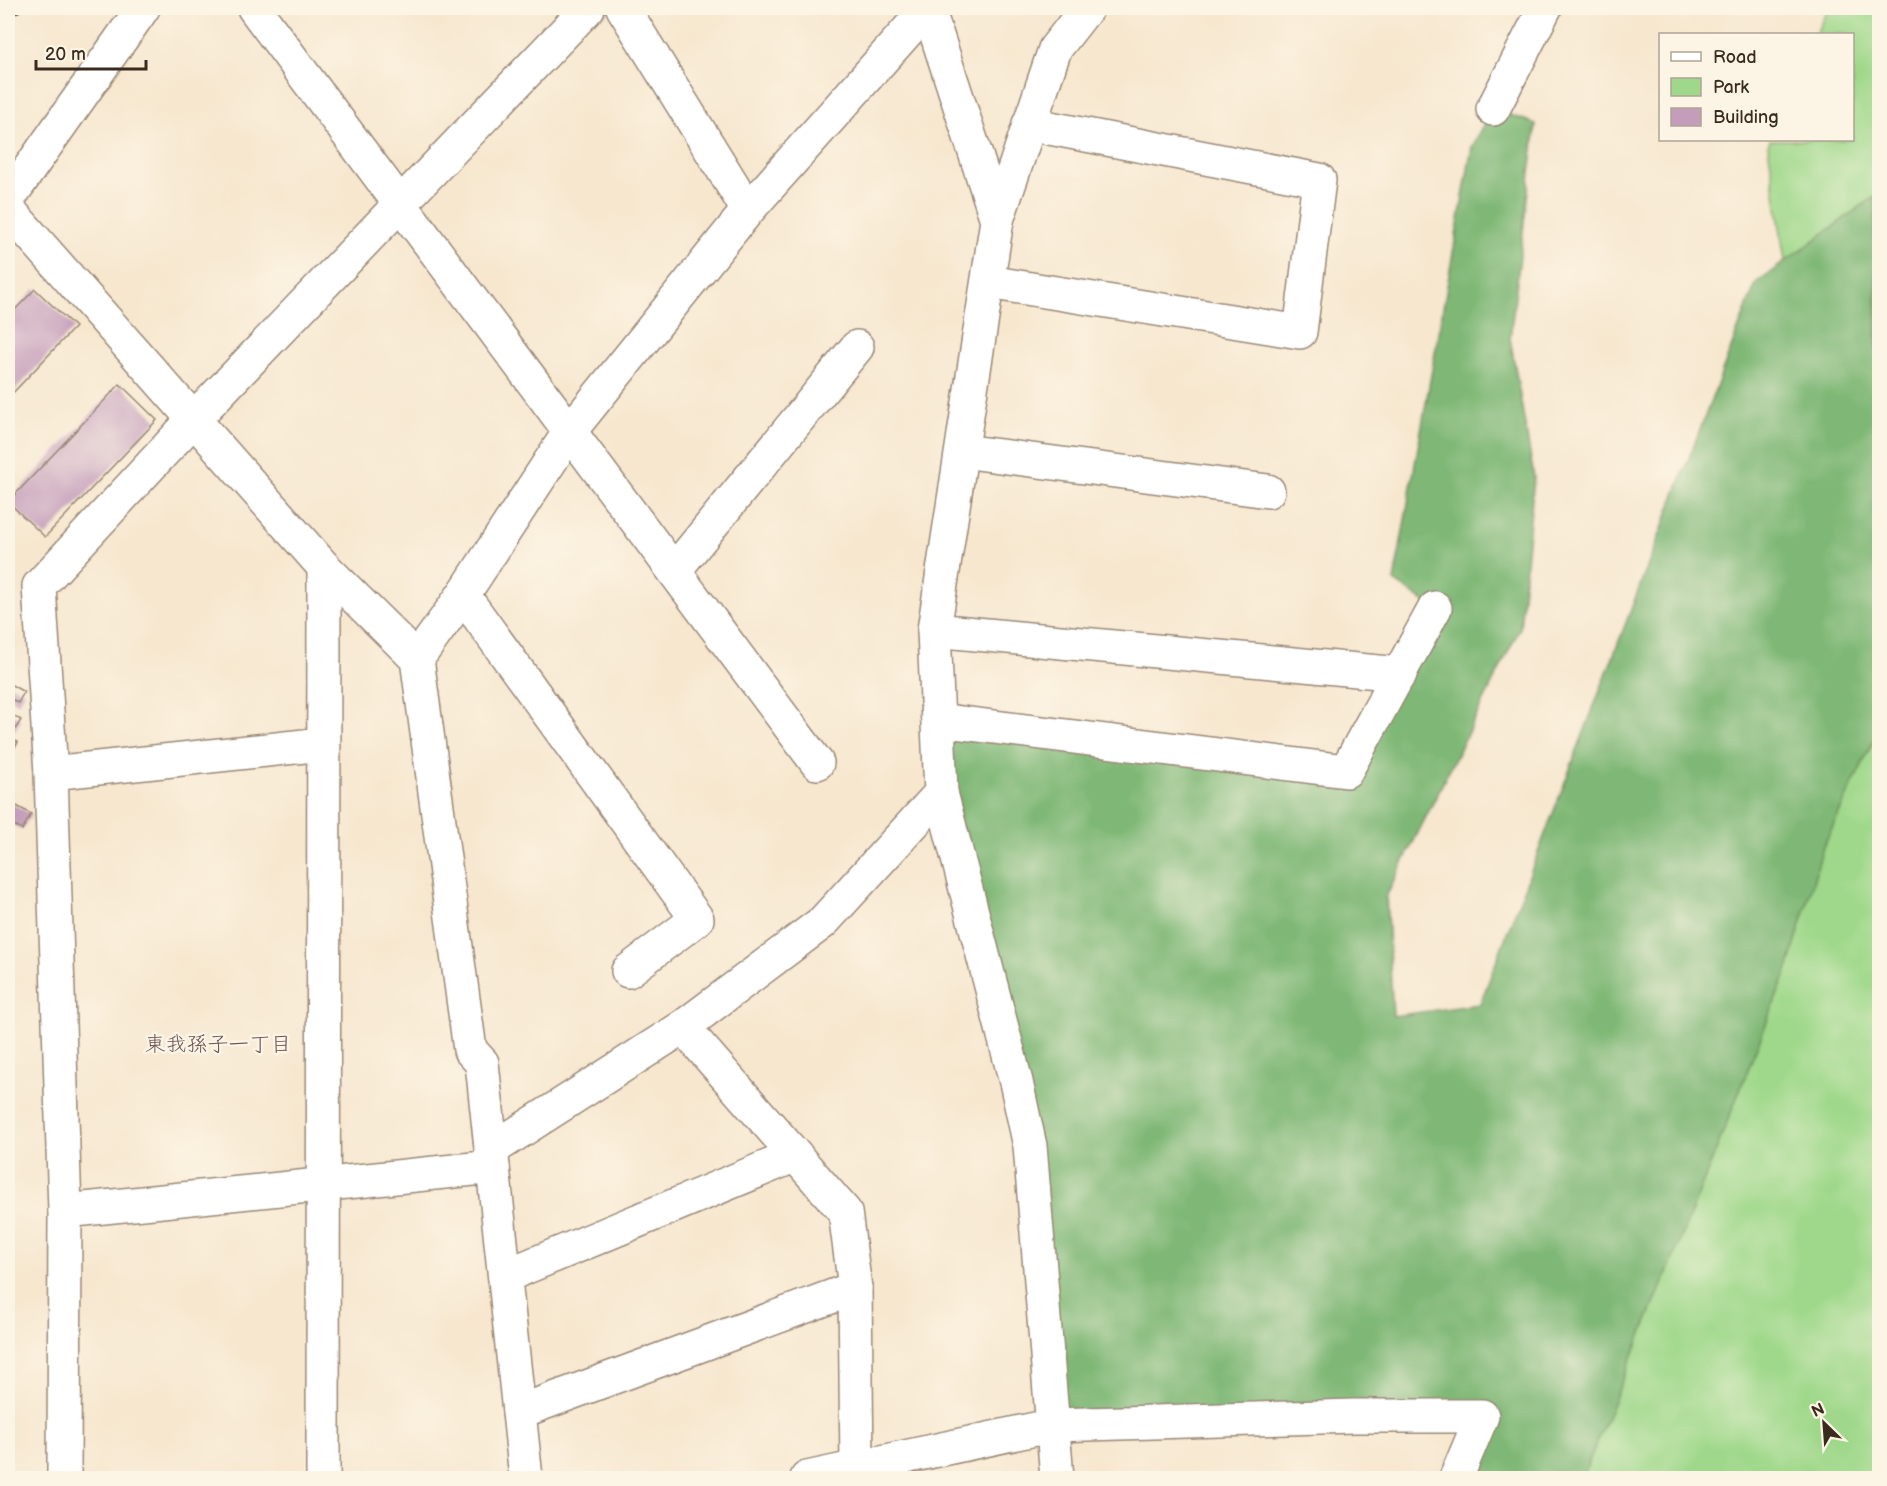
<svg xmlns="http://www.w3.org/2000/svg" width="1887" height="1486" viewBox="0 0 1887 1486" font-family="'Balsamiq Sans','Klee One',sans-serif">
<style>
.green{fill:#9fd88a;stroke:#6d8154;stroke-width:1.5}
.forest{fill:#7fb876;stroke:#5d714a;stroke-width:1.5}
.building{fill:#c49dbb}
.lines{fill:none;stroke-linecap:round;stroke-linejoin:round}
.minor-casing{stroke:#998876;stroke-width:36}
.minor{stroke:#fff;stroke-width:33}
.rail-casing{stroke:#3b2a1e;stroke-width:7}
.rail{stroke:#fcf5e5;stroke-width:4.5;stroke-dasharray:14;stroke-linecap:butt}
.labels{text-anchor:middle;stroke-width:5;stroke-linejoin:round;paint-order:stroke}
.neighbourhood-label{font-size:21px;fill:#6b5255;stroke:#fcf5e5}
</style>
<rect width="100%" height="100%" fill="#fcf5e5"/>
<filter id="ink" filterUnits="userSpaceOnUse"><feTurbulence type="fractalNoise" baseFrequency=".0167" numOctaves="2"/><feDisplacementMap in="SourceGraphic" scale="12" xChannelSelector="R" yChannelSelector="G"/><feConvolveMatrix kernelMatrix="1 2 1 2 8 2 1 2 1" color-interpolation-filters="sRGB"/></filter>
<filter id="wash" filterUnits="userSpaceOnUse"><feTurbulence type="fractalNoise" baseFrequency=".008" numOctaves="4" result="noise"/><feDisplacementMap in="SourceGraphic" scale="24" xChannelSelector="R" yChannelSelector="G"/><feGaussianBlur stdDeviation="1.35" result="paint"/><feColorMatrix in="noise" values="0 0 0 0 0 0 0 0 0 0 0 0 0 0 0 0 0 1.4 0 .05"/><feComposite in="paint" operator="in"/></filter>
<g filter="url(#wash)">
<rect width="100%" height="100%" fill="#f7e7cf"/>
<polygon class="green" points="1828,8 1879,8 1879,1478 1479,1478 1844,664 1768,145 1770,140 1852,140 1852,34 1816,34"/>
<polygon class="forest" points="1493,109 1536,124 1510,338 1534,477 1520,628 1386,897 1393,1016 1480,1004 1756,283 1875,196 1879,547 1879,729 1823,847 1789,966 1674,1256 1582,1478 1456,1478 1482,1416 1054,1425 1030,1146 938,720 1346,771 1435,609 1394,581 1472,147"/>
<g id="blocks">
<g class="building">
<polygon points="35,289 75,327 8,398 8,317"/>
<polygon points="120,384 157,420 45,537 8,502"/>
<polygon points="8,683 24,692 18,703 8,697"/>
<polygon points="8,713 21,720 10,738 18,742 8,759"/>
<polygon points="8,801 31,814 22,830 8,822"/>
</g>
</g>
</g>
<g filter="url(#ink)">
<use href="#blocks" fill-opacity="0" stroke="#998876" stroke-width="1.5"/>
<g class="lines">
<g class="minor-casing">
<g id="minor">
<polyline points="254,8 817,763"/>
<polyline points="623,8 748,210"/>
<polyline points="928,8 997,220"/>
<polyline points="1493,109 1545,8"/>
<polyline points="8,199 143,8"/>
<polyline points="8,209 324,567 417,659 470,1050 482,1063 526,1478"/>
<polyline points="988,282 1300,332 1319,180 1029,124"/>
<polyline points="962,451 1268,491"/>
<polyline points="674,571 857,347"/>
<polyline points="463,595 697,919 628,971"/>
<polyline points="934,630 1400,674"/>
<polyline points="417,659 463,595 570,431 748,210 928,8"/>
<polyline points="938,720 1346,771 1435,608"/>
<polyline points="51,773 323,744"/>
<polyline points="941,793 1016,1082 1030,1146 1057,1478"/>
<polyline points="683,1027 845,1212 855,1288 857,1467"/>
<polyline points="491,1150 683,1027 823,922 941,793 934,630 997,220 1055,49 1087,8"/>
<polyline points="65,1211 493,1167"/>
<polyline points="505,1276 796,1155"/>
<polyline points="519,1412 855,1288"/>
<polyline points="64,1478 65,1211 51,773 39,586 193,420 588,8"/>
<polyline points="323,1478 324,567"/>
<polyline points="807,1478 1054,1425 1354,1416 1482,1416 1456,1478"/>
</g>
</g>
<use href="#minor" class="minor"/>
<g class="rail-casing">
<polyline id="rail" points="8,15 19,8"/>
</g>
<use href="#rail" class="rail"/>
</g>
</g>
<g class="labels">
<g class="neighbourhood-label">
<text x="218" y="1051">東我孫子一丁目</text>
</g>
</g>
<rect width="1887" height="1486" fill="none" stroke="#fcf5e5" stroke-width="30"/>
<rect x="1659" y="33" width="195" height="108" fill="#fcf5e5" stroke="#afa495" stroke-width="1.5"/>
<rect x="1671" y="52" width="30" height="9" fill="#ffffff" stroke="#afa495" stroke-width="1.5"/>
<text x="1713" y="63" font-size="18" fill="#3b2a1e">Road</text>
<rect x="1671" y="78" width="30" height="18" fill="#9fd88a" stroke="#afa495" stroke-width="1.5"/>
<text x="1713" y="93" font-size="18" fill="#3b2a1e">Park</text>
<rect x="1671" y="108" width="30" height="18" fill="#c49dbb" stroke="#afa495" stroke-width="1.5"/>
<text x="1713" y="123" font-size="18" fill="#3b2a1e">Building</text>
<g transform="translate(1824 1423) rotate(335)" stroke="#fcf5e5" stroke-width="4.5" paint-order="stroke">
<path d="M0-4.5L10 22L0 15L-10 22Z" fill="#3b2a1e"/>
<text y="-9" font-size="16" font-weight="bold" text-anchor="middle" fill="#3b2a1e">N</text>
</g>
<path d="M36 60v9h110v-9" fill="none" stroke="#3b2a1e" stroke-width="3"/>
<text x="45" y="60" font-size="18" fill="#3b2a1e" stroke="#fcf5e5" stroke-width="4.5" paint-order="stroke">20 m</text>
</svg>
